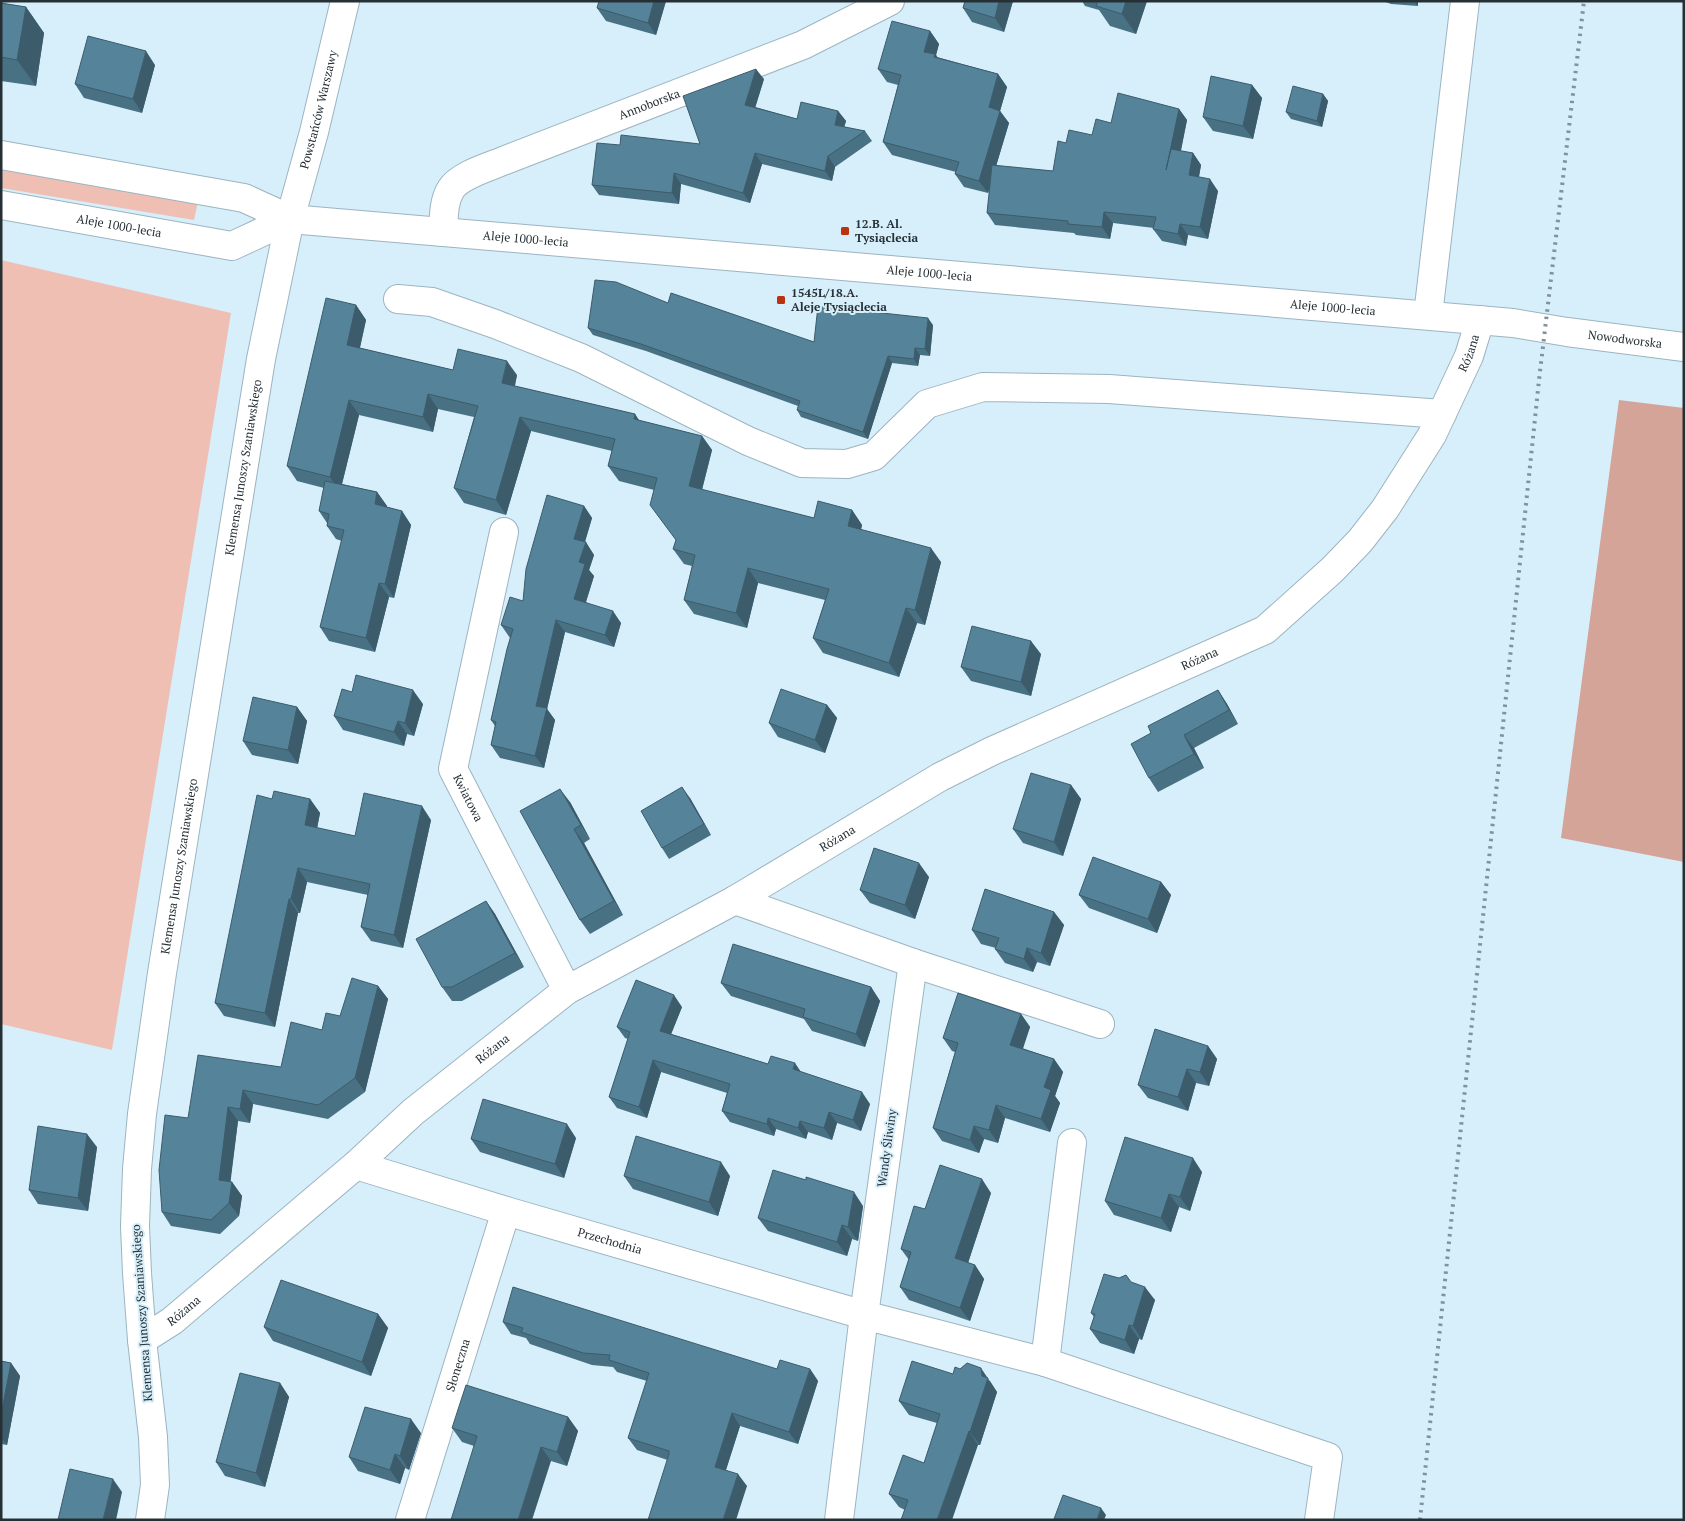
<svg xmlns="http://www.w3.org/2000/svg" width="1685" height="1521" viewBox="0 0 1685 1521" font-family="'PT Serif',serif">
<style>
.green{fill:#efbfb4}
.forest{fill:#d5a499}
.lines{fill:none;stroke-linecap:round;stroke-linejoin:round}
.minor-casing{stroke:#9db4c0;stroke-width:30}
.minor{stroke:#fff;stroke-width:28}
.rail{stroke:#80929a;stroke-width:4;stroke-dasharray:2.5 5;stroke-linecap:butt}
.wall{fill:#497184}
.shaded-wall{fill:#3c5c6b}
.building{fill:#558399;stroke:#3c5c6b}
.poi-dot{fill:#bc3111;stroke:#d6effb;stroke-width:2}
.labels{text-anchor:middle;stroke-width:4;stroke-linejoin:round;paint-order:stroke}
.street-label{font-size:12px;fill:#263034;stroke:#d6effb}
.poi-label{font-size:12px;font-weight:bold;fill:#263034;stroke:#d6effb;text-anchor:start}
</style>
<rect width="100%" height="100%" fill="#d6effb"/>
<g class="green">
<polygon points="1,170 198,202 194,220 1,188"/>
<polygon points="1,260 231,313 112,1050 1,1024"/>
</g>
<polygon class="forest" points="1619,400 1684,408 1684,862 1561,838"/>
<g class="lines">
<g class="minor-casing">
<g id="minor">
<path id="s1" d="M1,155L244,198L290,219L1513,323L1567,332L1684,347"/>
<path id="s2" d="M1,205L232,246L290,219"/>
<path id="s3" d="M443,232C444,218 443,202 451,189C460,175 489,167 503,161L803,45L890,1"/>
<polyline points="398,299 432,302 495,324 581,358 748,441 802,463 847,464 874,456 927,404 983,387 1109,389 1442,414"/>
<polyline points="1428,315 1465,1"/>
<path id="s4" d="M504,532L453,769L567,990"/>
<polyline points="735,900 913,963 864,1315 839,1520"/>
<polyline points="913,963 1100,1024"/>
<path id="s5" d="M356,1165L506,1211L864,1315L1045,1362L1328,1457L1319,1520"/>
<path id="s6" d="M142,1340L172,1321L356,1165L413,1112L567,990L735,900L940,777L992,751L1265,630L1332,570L1360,541L1385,509L1432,435L1469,356L1480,320"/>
<polyline points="1045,1362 1072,1143"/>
<path id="s7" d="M150,1520L155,1485L153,1437L142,1340L137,1273L135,1226L137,1169L142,1114L162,973L261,359L290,219L314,132L345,1"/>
<path id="s8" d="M410,1520L506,1211"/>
</g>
</g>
<use href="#minor" class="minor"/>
<polyline class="rail" points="1420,1520 1539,380 1584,1"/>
</g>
<g class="wall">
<polygon points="666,1 656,35 606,21 597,8"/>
<polygon points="965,1 1013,1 1004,32 972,22 963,8"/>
<polygon points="1082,1 1147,1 1136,34 1110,26 1099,10 1085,6"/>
<polygon points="1383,1 1418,1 1418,6 1391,4"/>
<polygon points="1,3 26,7 44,33 36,86 1,81"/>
<polygon points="930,31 939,44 936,55 937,57 998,74 1007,87 1000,111 1009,123 996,166 1053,171 1066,143 1092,135 1111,123 1179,109 1187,120 1181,151 1193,153 1201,165 1199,177 1218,191 1208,239 1188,235 1186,246 1162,241 1153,229 1154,228 1113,223 1110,239 1076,235 1074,233 995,225 987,213 990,188 988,193 964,187 955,174 956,172 892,155 883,142 898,85 887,82 878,69"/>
<polygon points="155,65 142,113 84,98 75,84"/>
<polygon points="764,79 755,107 797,119 838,111 846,121 844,127 865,131 872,141 835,167 832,181 762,164 750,203 681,184 679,204 599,195 592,185 620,145 700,144"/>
<polygon points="1252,85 1262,98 1253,139 1213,131 1203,117"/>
<polygon points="1323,94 1328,101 1322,127 1291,119 1286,112"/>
<polygon points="668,303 814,342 933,325 930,356 920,355 918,366 892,363 868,439 801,417 797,410 798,406 646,351 593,335 588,328"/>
<polygon points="356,305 366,320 360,348 453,370 517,375 515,386 635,414 638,420 702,436 712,450 702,490 814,518 852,510 862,525 861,530 941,562 925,625 917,623 899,677 823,653 813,638 825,600 758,583 747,628 694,614 684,600 692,566 684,564 673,549 676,540 654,490 619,481 608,466 612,451 531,431 506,515 464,503 454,488 474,417 438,409 433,432 359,415 342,484 377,492 387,506 387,507 402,511 411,525 394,598 389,597 375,652 329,641 320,627 342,541 336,539 327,526 327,523 319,511 324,488 297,481 287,466"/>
<polygon points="584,506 592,518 585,542 594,555 589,570 594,576 586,602 621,623 614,647 565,632 547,709 555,720 544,768 500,758 491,745 495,726 491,720 510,638 501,625 523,601"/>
<polygon points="1041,654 1031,696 971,681 961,667"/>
<polygon points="1218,690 1227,704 1238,724 1194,748 1204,768 1158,792 1149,778 1151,733"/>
<polygon points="423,704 414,736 407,734 404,746 343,730 334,716"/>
<polygon points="827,705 837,718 825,753 778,737 769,723"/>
<polygon points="297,707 307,721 298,764 252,755 243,741"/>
<polygon points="1071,785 1081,799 1063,856 1023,843 1013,829"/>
<polygon points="690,798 711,835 669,859 662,848"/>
<polygon points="272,799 310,799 320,813 317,828 355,836 431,820 403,948 371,941 361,927 368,895 307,882 300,913 298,913 275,1027 224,1016 215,1003"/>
<polygon points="570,802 590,839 584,843 623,915 590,934 580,920"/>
<polygon points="929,877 915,919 870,903 860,890"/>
<polygon points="1161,882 1171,895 1157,933 1089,908 1079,895"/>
<polygon points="486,901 495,914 524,967 462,1001 452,1001 442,987"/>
<polygon points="1054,912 1064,925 1050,966 1037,962 1033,972 1005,963 995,949 996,948 981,944 972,930"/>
<polygon points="721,983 871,987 880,1001 865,1047 812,1031 804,1019 731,996"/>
<polygon points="378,986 388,999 365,1092 328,1119 253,1104 250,1123 238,1121 230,1182 232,1182 242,1196 239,1216 220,1234 171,1226 162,1212 188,1118 281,1067 322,1030 340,1016"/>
<polygon points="682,1007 671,1034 768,1064 801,1072 870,1104 861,1131 837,1123 832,1140 808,1132 806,1139 776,1129 774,1136 730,1122 722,1111 727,1093 661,1072 647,1118 617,1108 609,1097 628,1039 625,1038 617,1027"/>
<polygon points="1021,1014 1030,1027 1022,1048 1054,1059 1063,1072 1055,1096 1060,1103 1050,1132 1005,1118 998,1143 984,1139 979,1153 942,1141 933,1128 955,1052 952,1051 943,1038"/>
<polygon points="1208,1046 1217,1059 1209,1086 1196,1083 1188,1111 1148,1098 1138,1085"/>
<polygon points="576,1138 564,1178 480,1152 471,1139"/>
<polygon points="97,1147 88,1211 38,1204 29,1190"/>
<polygon points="1202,1172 1190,1211 1179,1207 1171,1232 1114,1215 1105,1201"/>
<polygon points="624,1176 730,1176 718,1216 633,1189"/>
<polygon points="991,1193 968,1263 975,1265 984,1279 970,1321 909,1300 900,1287 909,1260 901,1249 925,1209"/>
<polygon points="863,1206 858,1241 852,1239 847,1256 768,1231 758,1218"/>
<polygon points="1132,1283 1155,1300 1142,1340 1139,1339 1134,1354 1100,1343 1090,1329 1094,1317 1091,1313"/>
<polygon points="378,1314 388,1328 371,1376 273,1341 264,1327"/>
<polygon points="503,1322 777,1369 810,1369 818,1381 798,1444 740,1426 726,1470 747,1486 637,1450 628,1438 647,1381 617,1372 613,1367 592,1365 530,1344 526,1338 511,1334"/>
<polygon points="1,1361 11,1363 20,1376 7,1445 1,1444"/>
<polygon points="953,1374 990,1381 997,1392 980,1445 978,1445 905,1510 899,1507 889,1494 924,1463 937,1423 909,1415 899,1401"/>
<polygon points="280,1383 289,1397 265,1487 225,1476 216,1462"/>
<polygon points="568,1417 578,1431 567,1466 551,1461 474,1446 462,1442 452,1428"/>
<polygon points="421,1433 409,1470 405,1468 400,1484 358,1471 349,1457"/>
</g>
<g class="shaded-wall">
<polygon points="654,1 666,1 656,35 648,23"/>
<polygon points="999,1 1013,1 1004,32 995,18"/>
<polygon points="1126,1 1147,1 1136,34 1122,14"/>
<polygon points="1414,1 1418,1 1418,6"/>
<polygon points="26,7 44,33 36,86 17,60"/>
<polygon points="930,31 939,44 936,55 944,67 924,52"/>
<polygon points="146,51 155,65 142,113 133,99"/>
<polygon points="756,69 764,79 753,115 745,105"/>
<polygon points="998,74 1007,87 1000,111 1009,123 988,193 979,181 989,107"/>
<polygon points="1252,85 1262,98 1253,139 1243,126"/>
<polygon points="1323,94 1328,101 1322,127 1317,121"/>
<polygon points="1179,109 1187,120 1174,182 1166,170"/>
<polygon points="838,111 846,121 842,135 835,125"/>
<polygon points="755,153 762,164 750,203 743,193"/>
<polygon points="1193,153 1201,165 1197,186 1189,175"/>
<polygon points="828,156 835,167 832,181 825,171"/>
<polygon points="674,173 681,184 679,204 672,193"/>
<polygon points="1210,179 1218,191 1208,239 1200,227"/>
<polygon points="1104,212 1113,223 1110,239 1102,227"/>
<polygon points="1180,224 1188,235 1186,246 1178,234"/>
<polygon points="356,305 366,320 357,360 347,345"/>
<polygon points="928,318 933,325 930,356 925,349"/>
<polygon points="915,348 920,355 918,366 914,359"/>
<polygon points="888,356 892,363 868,439 863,432"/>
<polygon points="507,361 517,375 512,397 502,383"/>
<polygon points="428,394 438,409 433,432 423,417"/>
<polygon points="349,400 359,415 340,492 330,477"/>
<polygon points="635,414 645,429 634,419"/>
<polygon points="520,417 531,431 506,515 496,500"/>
<polygon points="702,436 712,450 699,501 689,486"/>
<polygon points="377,492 387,506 384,518 375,504"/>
<polygon points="584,506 592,518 582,551 574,539"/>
<polygon points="852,510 862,525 858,541 848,526"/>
<polygon points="402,511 411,525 394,598 385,584"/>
<polygon points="586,542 594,555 589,570 594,576 583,611 574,599 579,562"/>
<polygon points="931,548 941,562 925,625 915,610"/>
<polygon points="748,568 758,583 747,628 736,613"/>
<polygon points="379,583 389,597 375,652 366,638"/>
<polygon points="906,608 917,623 899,677 889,663"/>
<polygon points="613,611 621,623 614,647 605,635"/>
<polygon points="556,620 565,632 547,709 555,720 544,768 535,756 536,706"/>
<polygon points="1031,641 1041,654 1031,696 1021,682"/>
<polygon points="413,690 423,704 414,736 405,723"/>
<polygon points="1218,690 1227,704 1238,724 1229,710"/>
<polygon points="827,705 837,718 825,753 815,740"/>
<polygon points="297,707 307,721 298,764 288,750"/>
<polygon points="398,721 407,734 404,746 394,732"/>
<polygon points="1184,735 1194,748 1204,768 1194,754"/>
<polygon points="1071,785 1081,799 1063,856 1054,842"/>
<polygon points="682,787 690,798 711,835 704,824"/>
<polygon points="560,789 570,802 590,839 581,825"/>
<polygon points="310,799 320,813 315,839 305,825"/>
<polygon points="422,806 431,820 403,948 394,935"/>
<polygon points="574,829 584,843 623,915 614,901"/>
<polygon points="919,863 929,877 915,919 905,905"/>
<polygon points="298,868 307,882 300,913 291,899"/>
<polygon points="1161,882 1171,895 1157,933 1148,919"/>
<polygon points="289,899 298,913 275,1027 265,1013"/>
<polygon points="486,901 495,914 524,967 515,953"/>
<polygon points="1054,912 1064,925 1050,966 1041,953"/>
<polygon points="1027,948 1037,962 1033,972 1024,959"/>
<polygon points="378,986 388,999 365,1092 355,1078"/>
<polygon points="871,987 880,1001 865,1047 856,1034"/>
<polygon points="674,995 682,1007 668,1042 660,1031"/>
<polygon points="1021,1014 1030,1027 1020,1058 1010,1045"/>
<polygon points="1208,1046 1217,1059 1209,1086 1200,1072"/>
<polygon points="1054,1059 1063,1072 1055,1096 1060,1103 1050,1132 1041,1119 1044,1087"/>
<polygon points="653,1060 661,1072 647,1118 639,1107"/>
<polygon points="795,1063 803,1075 793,1069"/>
<polygon points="1187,1069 1196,1083 1188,1111 1178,1097"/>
<polygon points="243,1090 253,1104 250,1123 240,1109"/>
<polygon points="862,1092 870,1104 861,1131 853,1120"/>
<polygon points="996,1105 1005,1118 998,1143 989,1130"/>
<polygon points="228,1107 238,1121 229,1194 219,1180"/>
<polygon points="829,1112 837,1123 832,1140 824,1128"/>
<polygon points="768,1118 776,1129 774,1136 767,1124"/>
<polygon points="800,1121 808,1132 806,1139 798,1128"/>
<polygon points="567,1124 576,1138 564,1178 555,1164"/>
<polygon points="974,1126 984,1139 979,1153 970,1140"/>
<polygon points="87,1134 97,1147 88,1211 78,1198"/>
<polygon points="1193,1158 1202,1172 1190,1211 1180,1197"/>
<polygon points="721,1162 730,1176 718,1216 709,1202"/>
<polygon points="982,1179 991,1193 965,1272 955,1258"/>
<polygon points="232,1182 242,1196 239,1216 229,1203"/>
<polygon points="854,1192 863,1206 858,1241 848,1227"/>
<polygon points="1169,1194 1179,1207 1171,1232 1161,1218"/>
<polygon points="842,1225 852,1239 847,1256 837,1242"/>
<polygon points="975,1265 984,1279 970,1321 960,1308"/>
<polygon points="1145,1287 1155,1300 1142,1340 1133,1326"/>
<polygon points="378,1314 388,1328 371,1376 362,1362"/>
<polygon points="1129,1325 1139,1339 1134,1354 1125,1340"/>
<polygon points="11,1363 20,1376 7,1445 1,1437 1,1415"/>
<polygon points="981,1368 997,1392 980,1445 970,1432 982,1376"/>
<polygon points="810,1369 818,1381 798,1444 789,1432"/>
<polygon points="280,1383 289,1397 265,1487 256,1473"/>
<polygon points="732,1413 740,1426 723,1479 715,1467"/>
<polygon points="568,1417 578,1431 567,1466 557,1452"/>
<polygon points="411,1419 421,1433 409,1470 400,1456"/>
<polygon points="969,1431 978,1445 952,1520 937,1520"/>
<polygon points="541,1447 551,1461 532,1520 518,1520"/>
<polygon points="395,1454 405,1468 400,1484 390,1470"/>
<polygon points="738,1474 747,1486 736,1520 723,1520"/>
<polygon points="113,1479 122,1492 116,1520 103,1520"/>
<polygon points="1101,1508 1106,1515 1104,1520 1097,1520"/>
</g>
<g class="building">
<polygon points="599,1 654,1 648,23 597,8"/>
<polygon points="965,1 999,1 995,18 963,8"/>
<polygon points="1098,1 1126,1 1122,14 1096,6"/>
<polygon points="1,3 26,7 17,60 1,57"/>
<polygon points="892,21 930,31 924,52 935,54 934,57 998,74 989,107 1000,111 979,181 955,174 959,162 883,142 901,75 878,69"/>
<polygon points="88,36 146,51 133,99 75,84"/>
<polygon points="756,69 745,105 797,119 801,102 838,111 835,125 865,131 828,156 825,171 755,153 743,193 674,173 672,193 592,185 597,143 620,145 621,135 700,144 683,96"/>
<polygon points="1211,76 1252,85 1243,126 1203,117"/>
<polygon points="1293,86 1323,94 1317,121 1286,112"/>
<polygon points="1118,93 1179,109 1166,170 1171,149 1193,153 1189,175 1210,179 1200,227 1180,224 1178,234 1153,229 1156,217 1104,212 1102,227 1068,224 1068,221 987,213 992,165 1053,171 1058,141 1066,143 1069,130 1092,135 1096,119 1111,123"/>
<polygon points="595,280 616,282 668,303 671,293 814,342 818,306 928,318 925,349 915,348 914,359 888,356 863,432 797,410 800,401 641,344 588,328"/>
<polygon points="326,298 356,305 347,345 453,370 458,349 507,361 502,383 635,414 634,419 702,436 689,486 814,518 818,501 852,510 848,526 931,548 915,610 906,608 889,663 813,638 829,589 748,568 736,613 684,600 695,555 673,549 676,540 650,505 657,478 608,466 615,439 520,417 496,500 454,488 478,406 428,394 423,417 349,400 330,477 287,466"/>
<polygon points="325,481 377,492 375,504 402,511 385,584 379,583 366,638 320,627 344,530 327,526 329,514 319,511"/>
<polygon points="547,495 584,506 574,539 586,542 579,562 585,564 574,599 613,611 605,635 556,620 536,706 547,708 535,756 491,745 496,722 491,720 507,649 513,629 501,625 510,597 523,601 526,569"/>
<polygon points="972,626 1031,641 1021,682 961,667"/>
<polygon points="356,675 413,690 405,723 398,721 394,732 334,716 342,689 352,692"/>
<polygon points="781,689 827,705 815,740 769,723"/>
<polygon points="1218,690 1229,710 1184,735 1194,754 1149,778 1131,744 1151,733 1148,726"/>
<polygon points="253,697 297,707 288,750 243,741"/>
<polygon points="1031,773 1071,785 1054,842 1013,829"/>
<polygon points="682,787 704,824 662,848 641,811"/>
<polygon points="560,789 581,825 574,829 614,901 580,920 520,811"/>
<polygon points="274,791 310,799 305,825 355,836 364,793 422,806 394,935 361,927 370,884 298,868 291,899 289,899 265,1013 215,1003 257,795 272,799"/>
<polygon points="874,848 919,863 905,905 860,890"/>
<polygon points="1093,857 1161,882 1148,919 1079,895"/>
<polygon points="985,889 1054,912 1041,953 1027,948 1024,959 995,949 999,938 972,930"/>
<polygon points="486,901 515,953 452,987 442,987 416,939"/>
<polygon points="733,944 871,987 856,1034 803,1017 805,1009 721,983"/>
<polygon points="352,978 378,986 355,1078 318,1105 243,1090 240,1109 228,1107 219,1180 232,1182 229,1203 211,1220 162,1212 159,1170 165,1115 188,1118 198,1055 281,1067 291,1022 322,1030 326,1013 340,1016"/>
<polygon points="636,980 674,995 660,1031 768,1064 771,1056 795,1063 793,1069 862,1092 853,1120 829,1112 824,1128 800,1121 798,1128 768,1118 767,1124 722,1111 730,1084 653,1060 639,1107 609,1097 630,1032 617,1027"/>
<polygon points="958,993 1021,1014 1010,1045 1054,1059 1044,1087 1051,1090 1041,1119 996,1105 989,1130 974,1126 970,1140 933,1128 958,1043 943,1038"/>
<polygon points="1155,1029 1208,1046 1200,1072 1187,1069 1178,1097 1138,1085"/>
<polygon points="483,1099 567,1124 555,1164 471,1139"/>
<polygon points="38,1126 87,1134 78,1198 29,1190"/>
<polygon points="636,1136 721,1162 709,1202 624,1176"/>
<polygon points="1125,1137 1193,1158 1180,1197 1169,1194 1161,1218 1105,1201"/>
<polygon points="940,1165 982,1179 955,1258 975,1265 960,1308 900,1287 911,1252 901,1249 914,1206 925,1209"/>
<polygon points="773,1170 806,1180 806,1177 854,1192 848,1227 842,1225 837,1242 758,1218"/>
<polygon points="1104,1274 1119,1278 1126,1275 1131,1282 1145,1287 1133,1326 1129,1325 1125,1340 1090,1329 1095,1314 1091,1313"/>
<polygon points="281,1280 378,1314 362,1362 264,1327"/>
<polygon points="513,1287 777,1369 780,1360 810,1369 789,1432 732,1413 715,1467 738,1474 723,1520 648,1520 669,1454 669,1451 628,1438 649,1373 609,1360 610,1355 583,1353 521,1332 523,1328 503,1322"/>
<polygon points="1,1361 11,1363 1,1415"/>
<polygon points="912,1361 953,1374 955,1367 960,1369 967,1363 981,1368 982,1376 988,1378 970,1432 969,1431 937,1520 901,1520 908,1500 889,1494 903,1455 924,1463 940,1414 899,1401"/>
<polygon points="240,1373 280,1383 256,1473 216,1462"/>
<polygon points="466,1385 568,1417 557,1452 541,1447 518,1520 451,1520 477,1436 452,1428"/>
<polygon points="365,1407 411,1419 400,1456 395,1454 390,1470 349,1457"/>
<polygon points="70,1469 113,1479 103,1520 58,1520"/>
<polygon points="1063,1495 1101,1508 1097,1520 1054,1519"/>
</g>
<g class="poi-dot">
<rect x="840" y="226" width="10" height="10" rx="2.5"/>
<rect x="776" y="295" width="10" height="10" rx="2.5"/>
</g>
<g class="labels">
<g class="street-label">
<text dy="4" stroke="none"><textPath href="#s3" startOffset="261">Annoborska</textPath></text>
<text dy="4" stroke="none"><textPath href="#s7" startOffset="1428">Powstańców Warszawy</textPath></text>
<text dy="4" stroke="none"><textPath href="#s2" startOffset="120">Aleje 1000-lecia</textPath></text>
<text dy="4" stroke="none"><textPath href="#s1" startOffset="534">Aleje 1000-lecia</textPath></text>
<text dy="4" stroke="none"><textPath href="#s1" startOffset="939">Aleje 1000-lecia</textPath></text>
<text dy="4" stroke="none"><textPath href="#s1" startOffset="1344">Aleje 1000-lecia</textPath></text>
<text dy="4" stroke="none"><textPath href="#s1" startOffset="1638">Nowodworska</textPath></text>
<text dy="4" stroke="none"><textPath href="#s6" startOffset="1686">Różana</textPath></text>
<text dy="4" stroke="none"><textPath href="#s7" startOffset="1062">Klemensa Junoszy Szaniawskiego</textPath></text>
<text dy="4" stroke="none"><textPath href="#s6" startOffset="1266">Różana</textPath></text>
<text dy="4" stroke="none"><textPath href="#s4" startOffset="275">Kwiatowa</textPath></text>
<text dy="4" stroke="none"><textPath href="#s6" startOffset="861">Różana</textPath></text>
<text dy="4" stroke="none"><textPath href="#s7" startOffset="658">Klemensa Junoszy Szaniawskiego</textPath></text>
<text dy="4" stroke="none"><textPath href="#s6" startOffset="456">Różana</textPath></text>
<text transform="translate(887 1148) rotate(-82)" y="4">Wandy Śliwiny</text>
<text dy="4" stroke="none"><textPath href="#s5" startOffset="265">Przechodnia</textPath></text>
<text dy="4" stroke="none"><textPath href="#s6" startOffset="51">Różana</textPath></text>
<text transform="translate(142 1313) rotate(-94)" y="4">Klemensa Junoszy Szaniawskiego</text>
<text dy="4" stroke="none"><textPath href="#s8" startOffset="162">Słoneczna</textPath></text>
</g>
<g class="poi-label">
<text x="855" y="228">12.B. Al.<tspan x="855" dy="14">Tysiąclecia</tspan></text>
<text x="791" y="297">1545L/18.A.<tspan x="791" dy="14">Aleje Tysiąclecia</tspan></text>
</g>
</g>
<rect width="1685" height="1521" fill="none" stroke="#263034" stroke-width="5"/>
</svg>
